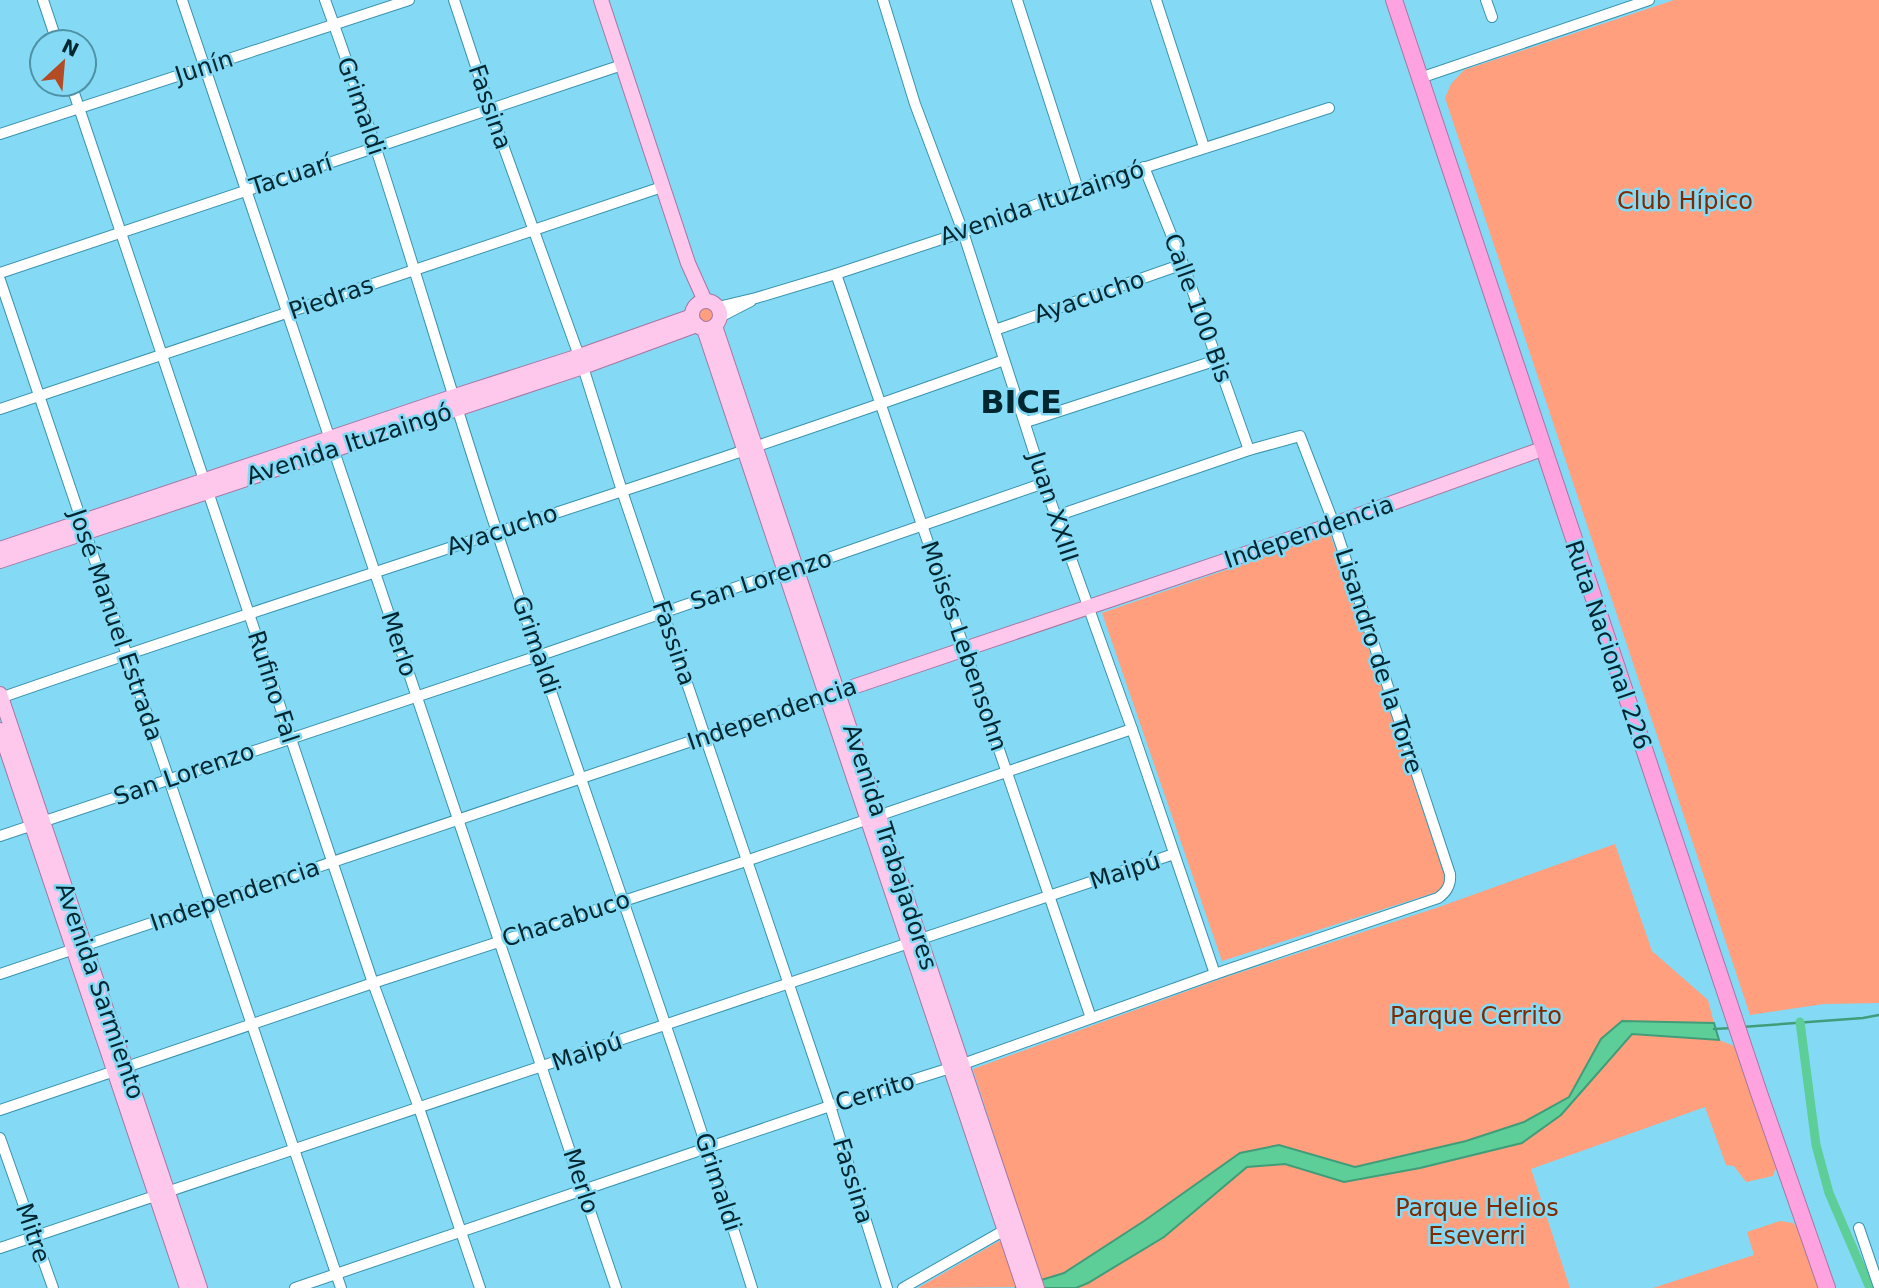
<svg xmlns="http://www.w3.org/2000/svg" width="1879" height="1288" viewBox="0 0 1879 1288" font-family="'DejaVu Sans',sans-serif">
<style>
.green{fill:#ff9f7d}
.water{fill:#5dce98;stroke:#419c79;stroke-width:2}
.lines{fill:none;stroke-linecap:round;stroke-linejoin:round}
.stream{stroke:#419c79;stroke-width:2.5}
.canal{stroke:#5dce98;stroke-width:9}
.minor-casing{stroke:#3a93ad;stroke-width:12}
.major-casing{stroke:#a577a2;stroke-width:16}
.highway-casing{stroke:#a577a2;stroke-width:18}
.minor{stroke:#fff;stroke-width:10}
.major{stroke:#fec8ec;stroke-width:14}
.highway{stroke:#fea3df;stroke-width:16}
.labels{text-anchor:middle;stroke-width:5;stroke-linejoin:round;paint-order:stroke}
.street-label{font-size:24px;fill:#002630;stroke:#84daf5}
.park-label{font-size:24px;fill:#812a00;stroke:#84daf5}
.district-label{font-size:32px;font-weight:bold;fill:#002630;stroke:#84daf5}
</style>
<rect width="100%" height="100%" fill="#84daf5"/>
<g class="green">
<polygon points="1674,0 1879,0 1879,1003 1824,1004 1750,1015 1445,98 1451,84 1464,70"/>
<circle cx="707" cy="315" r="8"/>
<polygon points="1330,534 1449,888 1222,961 1102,613"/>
<polygon points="1615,844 1652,951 1708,1000 1714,1023 1622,1021 1601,1039 1569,1097 1524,1122 1466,1141 1355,1167 1279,1145 1144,1221 1064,1273 1041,1280 973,1069 1223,978 1439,907"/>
<polygon points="1632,1034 1719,1040 1734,1046 1776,1167 1773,1176 1746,1182 1734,1166 1726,1165 1705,1107 1531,1169 1570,1288 1076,1288 1164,1237 1247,1167 1285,1164 1344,1182 1561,1115"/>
<polygon points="1780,1221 1793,1223 1798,1228 1818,1288 1653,1288 1754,1255 1747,1232"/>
<polygon points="999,1241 1006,1245 1019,1287 918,1288"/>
</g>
<polygon class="water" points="1622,1021 1714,1023 1719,1040 1632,1034 1561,1115 1522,1143 1420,1168 1344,1182 1285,1164 1247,1167 1164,1237 1088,1283 1076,1288 1015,1288 1064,1273 1144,1221 1240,1153 1279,1145 1355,1167 1466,1141 1524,1122 1569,1097 1601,1039"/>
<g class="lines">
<g class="stream">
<polyline points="1742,1027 1863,1018 1879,1015"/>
<polyline points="1714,1029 1732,1028"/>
</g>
<polyline class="canal" points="1800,1022 1816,1145 1829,1193 1870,1288"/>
<g class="minor-casing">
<g id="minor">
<polyline points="43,0 57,42"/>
<polyline points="182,0 616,1288"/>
<path d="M325,0C389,175 438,355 497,532C581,784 672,1034 752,1288"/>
<polyline points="454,0 490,109 583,367 622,491 830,1106 887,1288"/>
<polyline points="883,0 915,104 963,232 1044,483 1132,729 1215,974"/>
<polyline points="1017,0 1078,189"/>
<polyline points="1156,0 1204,147"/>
<polyline points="1486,0 1492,17"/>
<polyline points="1420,78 1649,0"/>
<polyline points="71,84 373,983 419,1108 480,1288"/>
<polyline points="0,134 409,0"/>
<polyline points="1144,167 1183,264 1249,450"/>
<polyline points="0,273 622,65"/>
<polyline points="836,274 1091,1018"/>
<polyline points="0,280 341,1288"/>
<polyline points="718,307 756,298 836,274 963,232 1078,189 1329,108"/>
<polyline points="720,317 751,301"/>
<polyline points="995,330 1183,264"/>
<polyline points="0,409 662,187"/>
<polyline points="1026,422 1217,360"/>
<path d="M0,698C333,582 672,480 1004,360"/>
<polyline points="0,836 541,655 786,570 797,569 1044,483"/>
<polyline points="0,974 828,695"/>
<polyline points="0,1110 373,983 746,861 1132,729"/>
<polyline points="0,1138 53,1288"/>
<polyline points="1859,1228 1879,1287"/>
<polyline points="0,1248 1174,854"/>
<path d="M295,1288L830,1106L963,1064L1215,974L1438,898C1447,892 1451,885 1450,874L1334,524L1300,436L1249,450L1056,516"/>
<polyline points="903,1288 1010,1227"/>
</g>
</g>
<g class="major-casing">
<g id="major">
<polyline points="601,0 688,263 705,301"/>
<circle cx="706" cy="315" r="14"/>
<polyline points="715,326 1037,1288"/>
<polyline points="704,329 1024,1288"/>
<polyline points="0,549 455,396 579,356 692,316"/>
<polyline points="0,561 583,367 697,325"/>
<polyline points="0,694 200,1288"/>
<polyline points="832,694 1334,524 1542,449"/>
<polyline points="0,730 187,1288"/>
</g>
</g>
<g class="highway-casing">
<polyline id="highway" points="1394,0 1759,1093 1827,1288"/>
</g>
<use href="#minor" class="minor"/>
<use href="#major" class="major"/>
<use href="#highway" class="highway"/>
</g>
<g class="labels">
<g class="street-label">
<text transform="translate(204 67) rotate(-18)" y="8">Junín</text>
<text transform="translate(361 106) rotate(71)" y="8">Grimaldi</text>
<text transform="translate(490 107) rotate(71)" y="8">Fassina</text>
<text transform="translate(291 175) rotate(-18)" y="8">Tacuarí</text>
<text transform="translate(1042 203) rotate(-19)" y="8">Avenida Ituzaingó</text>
<text transform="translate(1089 297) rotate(-19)" y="8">Ayacucho</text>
<text transform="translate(331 298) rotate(-19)" y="8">Piedras</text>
<text transform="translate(1198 308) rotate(70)" y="8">Calle 100 Bis</text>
<text transform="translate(349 444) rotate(-18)" y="8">Avenida Ituzaingó</text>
<text transform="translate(1053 507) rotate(72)" y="8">Juan XXIII</text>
<text transform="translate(502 530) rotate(-18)" y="8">Ayacucho</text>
<text transform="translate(1309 532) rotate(-19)" y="8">Independencia</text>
<text transform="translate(761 580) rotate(-18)" y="8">San Lorenzo</text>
<text transform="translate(116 625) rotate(71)" y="8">José Manuel Estrada</text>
<text transform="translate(674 643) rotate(71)" y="8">Fassina</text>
<text transform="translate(399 644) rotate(72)" y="8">Merlo</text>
<text transform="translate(536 645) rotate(71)" y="8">Grimaldi</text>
<text transform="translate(1608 645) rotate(71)" y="8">Ruta Nacional 226</text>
<text transform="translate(964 646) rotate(71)" y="8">Moisés Lebensohn</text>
<text transform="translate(1379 661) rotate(72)" y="8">Lisandro de la Torre</text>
<text transform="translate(273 687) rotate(72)" y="8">Rufino Fal</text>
<text transform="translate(772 714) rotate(-19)" y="8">Independencia</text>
<text transform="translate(184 774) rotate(-19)" y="8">San Lorenzo</text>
<text transform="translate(890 847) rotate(72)" y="8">Avenida Trabajadores</text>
<text transform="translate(1125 871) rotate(-18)" y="8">Maipú</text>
<text transform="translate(235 895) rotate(-19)" y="8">Independencia</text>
<text transform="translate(566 919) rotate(-18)" y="8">Chacabuco</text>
<text transform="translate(100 991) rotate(71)" y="8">Avenida Sarmiento</text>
<text transform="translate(587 1052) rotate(-19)" y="8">Maipú</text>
<text transform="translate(875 1092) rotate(-17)" y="8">Cerrito</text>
<text transform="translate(581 1181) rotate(72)" y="8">Merlo</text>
<text transform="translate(853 1181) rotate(73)" y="8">Fassina</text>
<text transform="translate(718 1182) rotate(72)" y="8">Grimaldi</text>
<text transform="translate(33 1233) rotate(71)" y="8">Mitre</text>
</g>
<g class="park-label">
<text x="1685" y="209">Club Hípico</text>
<text x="1476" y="1024">Parque Cerrito</text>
<text x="1477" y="1216">Parque Helios<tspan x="1477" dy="28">Eseverri</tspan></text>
</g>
<g class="district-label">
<text x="1021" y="413">BICE</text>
</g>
</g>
<g transform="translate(63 63) rotate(26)"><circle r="33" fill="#84daf5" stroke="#4f92a6" stroke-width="2"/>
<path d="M0-5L12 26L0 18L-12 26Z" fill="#b34c24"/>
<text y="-10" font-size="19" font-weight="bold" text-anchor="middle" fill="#002630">N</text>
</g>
</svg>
